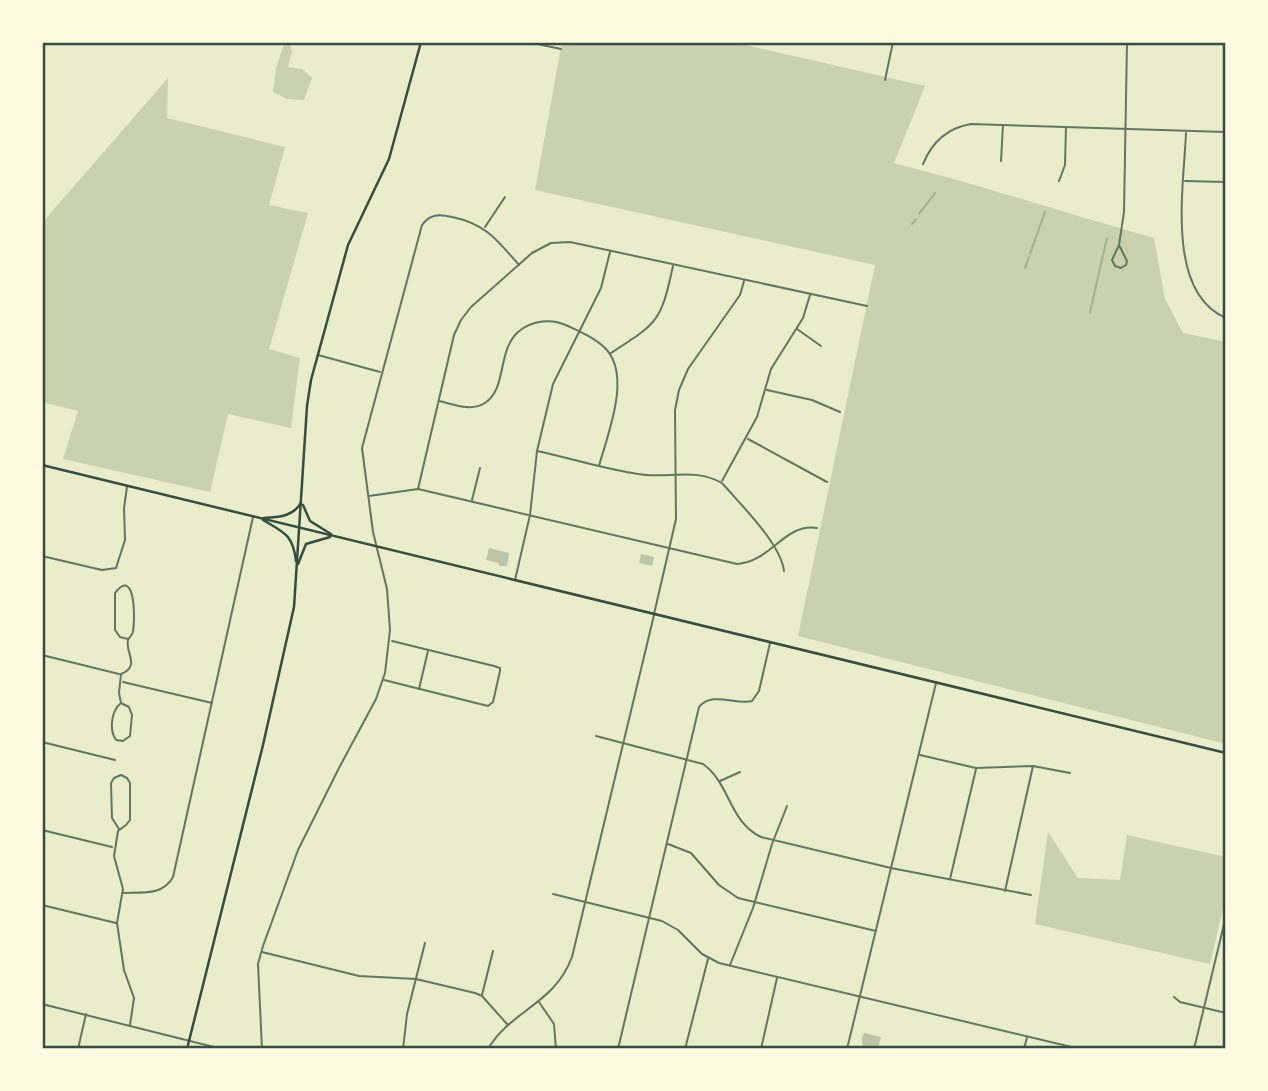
<svg xmlns="http://www.w3.org/2000/svg" width="1268" height="1091" viewBox="0 0 1268 1091" font-family="'Sofia Sans Condensed',sans-serif">
<style>
.green{fill:#cad2ad}
.lines{fill:none;stroke-linecap:round;stroke-linejoin:round}
.stream{stroke:#a3b18a;stroke-width:2}
.building{fill:#bcc5a7}
.minor{stroke:#617663;stroke-width:2}
.tertiary{stroke:#617663;stroke-width:2}
.secondary{stroke:#344e41;stroke-width:2.5}
.neatline{fill:none;stroke:#344e41;stroke-width:2.5}
</style>
<rect width="100%" height="100%" fill="#e9edc9"/>
<g class="green">
<polygon points="285,42 289,42 292,51 288,67 302,69 312,78 304,100 287,99 273,92 276,68"/>
<path d="M562,42H732L925,86L894,163C981,185 1067,214 1154,238L1165,299L1183,333L1226,342V744L798,636L875,265L535,190Z"/>
<polygon points="168,78 167,118 285,147 269,205 308,213 269,349 300,358 291,428 228,414 210,492 63,459 78,411 42,402 42,223"/>
<polygon points="1048,832 1078,878 1120,880 1127,835 1226,857 1226,895 1210,964 1035,924"/>
</g>
<g class="lines">
<g class="stream">
<polyline points="919,214 935,193"/>
<polyline points="912,224 916,219"/>
<polyline points="1030,254 1045,212"/>
<polyline points="1025,268 1029,257"/>
<polyline points="1090,312 1107,238"/>
</g>
</g>
<g class="building">
<polygon points="489,548 509,553 507,566 500,566 498,563 486,560"/>
<polygon points="641,554 654,557 652,566 639,563"/>
<polygon points="864,1033 881,1037 878,1048 863,1049 862,1038"/>
</g>
<g class="lines">
<g class="minor">
<polyline points="528,42 561,49"/>
<polyline points="885,80 893,42"/>
<path d="M1186,133C1184,186 1165,292 1226,318"/>
<polyline points="1001,161 1003,125"/>
<path d="M923,164C932,142 947,128 971,124L1226,132"/>
<polyline points="1059,181 1065,165 1066,127"/>
<polyline points="1185,181 1226,182"/>
<polyline points="485,227 505,197"/>
<polyline points="1119,245 1127,261 1126,265 1121,268 1115,266 1112,260 1119,245 1124,212 1127,42"/>
<polyline points="797,329 821,346"/>
<path d="M611,353C659,322 661,321 673,266"/>
<polyline points="318,355 380,372"/>
<polyline points="767,390 812,400 840,412"/>
<path d="M439,401C453,404 471,412 485,403C507,389 497,351 518,332C532,320 552,318 568,326C581,332 595,338 605,348C632,375 608,433 599,466"/>
<polyline points="748,439 827,482"/>
<path d="M537,451C570,458 604,469 638,474C666,479 698,467 723,484C741,505 781,544 784,571"/>
<polyline points="722,481 757,417 771,369 803,318 810,295"/>
<polyline points="418,489 454,335 461,320 471,307 532,253 551,243 570,242 867,306"/>
<path d="M369,496L418,489L737,564C771,562 784,523 817,528"/>
<polyline points="472,500 480,468"/>
<polyline points="42,556 102,570 116,568 125,540 124,508 127,487"/>
<polyline points="515,580 530,515 537,451 553,384 601,288 610,252"/>
<polyline points="654,614 676,519 675,410 679,390 688,369 740,295 744,281"/>
<polyline points="42,655 119,674"/>
<polyline points="384,680 488,706 493,702 500,671 500,668 494,666 392,641"/>
<polyline points="123,682 212,703"/>
<polyline points="419,689 428,651"/>
<path d="M121,703C111,711 109,730 116,740L123,741L130,736L132,715L129,707L121,703L119,693L121,674C141,666 125,653 128,640C129,637 133,635 133,631C135,621 136,566 115,593V630L120,637L128,639"/>
<path d="M596,736L703,764C730,783 729,822 761,837L891,868L1031,895"/>
<polyline points="42,742 115,760"/>
<polyline points="920,755 976,768 1033,766 1070,773"/>
<polyline points="720,781 740,772"/>
<polyline points="119,829 112,818 111,783 114,778 121,775 127,778 130,783 130,820 126,825 118,831 114,856 123,889 117,923 124,970 134,998 130,1025"/>
<polyline points="42,830 112,847"/>
<polyline points="668,844 691,853 719,885 738,898 876,931"/>
<polyline points="950,879 976,769"/>
<polyline points="1005,891 1033,766"/>
<path d="M123,893C141,892 163,896 173,877L253,517"/>
<polyline points="553,894 662,921 678,930 702,954 719,963 1080,1049"/>
<polyline points="42,905 116,923"/>
<polyline points="262,952 359,976 416,979 475,993 482,996 507,1024"/>
<polyline points="730,965 753,908 772,844 787,806"/>
<polyline points="482,995 493,951"/>
<polyline points="1174,997 1180,1002 1226,1013"/>
<polyline points="539,1002 554,1024 556,1049"/>
<polyline points="78,1049 86,1014"/>
<path d="M262,1049L258,964L263,946L298,850L339,768L376,699L385,673L390,630L387,589L373,532L362,448L422,225C430,214 439,214 452,217C486,224 497,240 519,265"/>
<polyline points="403,1049 407,1014 425,943"/>
<path d="M618,1049L699,707C712,691 735,705 752,701L759,691L770,643"/>
<polyline points="685,1049 708,959"/>
<polyline points="761,1049 777,978"/>
<polyline points="1024,1049 1027,1037"/>
<polyline points="1194,1049 1226,916"/>
</g>
<g class="tertiary">
<polyline points="42,1004 222,1049"/>
<path d="M488,1049C512,1009 554,1005 572,957L654,615"/>
<polyline points="847,1049 936,683"/>
</g>
<g class="secondary">
<polyline points="42,465 1226,753"/>
<polyline points="303,505 310,521 331,534"/>
<path d="M264,518C279,517 292,517 301,503"/>
<path d="M263,520C285,533 293,535 296,561"/>
<polyline points="298,564 306,544 330,537"/>
<polyline points="187,1049 263,745 294,607 307,406 311,380 348,245 389,159 421,42"/>
</g>
</g>
<rect width="1268" height="1091" fill="none" stroke="#fefae0" stroke-width="88"/>
<rect x="44" y="44" width="1180" height="1003" class="neatline"/>
</svg>
